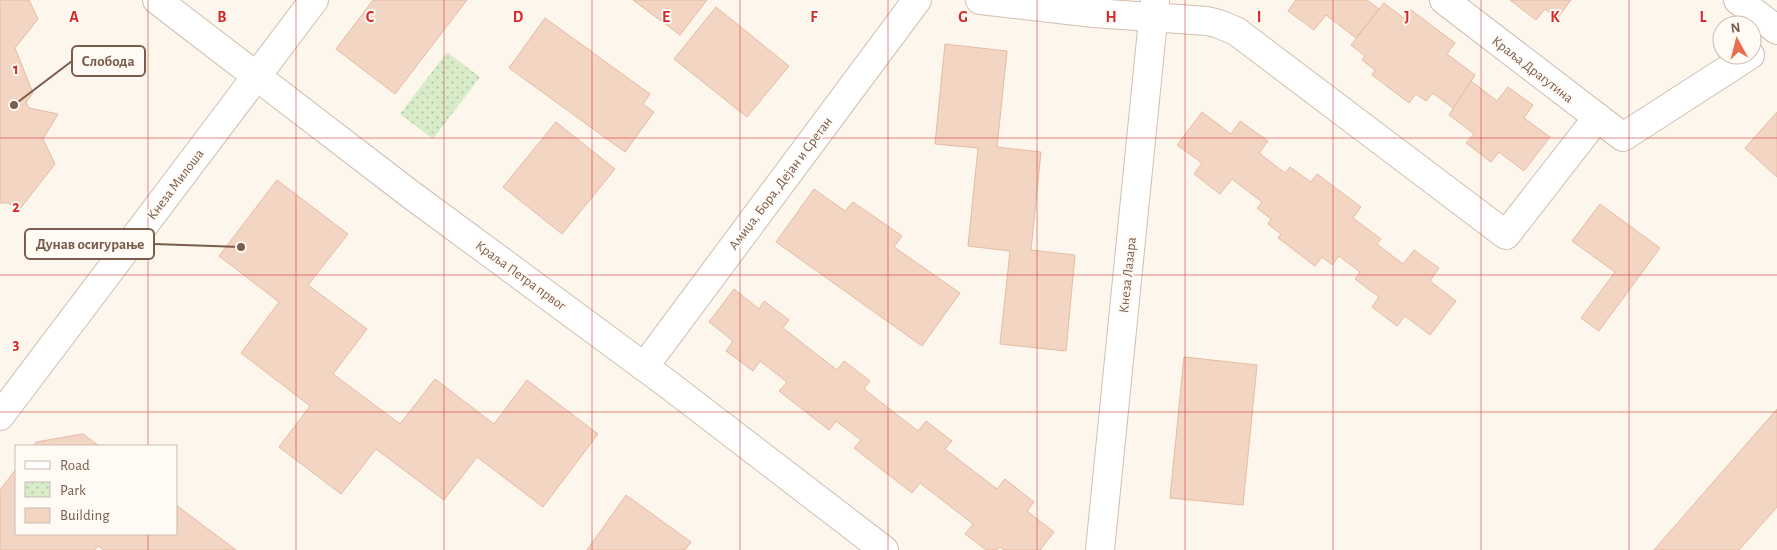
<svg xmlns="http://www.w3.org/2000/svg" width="1777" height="550" viewBox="0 0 1777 550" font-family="'Alegreya Sans',sans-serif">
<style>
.park{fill:url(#park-dots)}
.building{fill:#f3d5c3;stroke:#e6bba3}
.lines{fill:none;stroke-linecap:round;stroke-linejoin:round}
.minor-casing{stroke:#d1beb0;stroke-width:30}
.minor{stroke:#fff;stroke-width:28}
.grid{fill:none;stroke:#d62828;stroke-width:1;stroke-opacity:0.55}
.labels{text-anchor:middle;stroke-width:4;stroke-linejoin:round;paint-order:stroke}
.street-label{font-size:14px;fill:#7a5c4d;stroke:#fffaf3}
.grid-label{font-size:16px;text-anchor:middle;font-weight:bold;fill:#d62828;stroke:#fffaf3;stroke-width:4;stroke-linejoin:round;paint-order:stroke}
.leader{fill:none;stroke:#7a5c4d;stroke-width:2}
.callout-dot{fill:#7a5c4d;stroke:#fffaf3;stroke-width:2}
.callout{fill:#fffaf3;stroke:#7a5c4d;stroke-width:2}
.callout-label{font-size:15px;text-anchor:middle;font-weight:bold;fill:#7a5c4d}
</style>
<defs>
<pattern id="park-dots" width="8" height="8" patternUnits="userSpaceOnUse" patternTransform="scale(1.25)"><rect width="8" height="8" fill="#d8ecc9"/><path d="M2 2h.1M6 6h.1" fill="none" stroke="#b4c2a5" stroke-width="1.8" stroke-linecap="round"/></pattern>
</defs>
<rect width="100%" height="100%" fill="#fdf6ec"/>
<polygon class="park" points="447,52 480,77 433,139 400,114"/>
<g class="building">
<polygon points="0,0 29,0 38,19 15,48 33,93 26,102 29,108 58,114 43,139 55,164 19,210 8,203 0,203"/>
<polygon points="373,0 467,0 395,94 336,49"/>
<polygon points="633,0 707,0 680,35"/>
<polygon points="1296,0 1367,0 1379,9 1356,38 1326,15 1314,30 1288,11"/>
<polygon points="1510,0 1571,0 1557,19 1545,9 1536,20"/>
<polygon points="1384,3 1405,19 1411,10 1455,43 1447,54 1475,75 1454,109 1433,93 1426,101 1416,94 1409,103 1372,75 1375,70 1362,60 1365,56 1351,45"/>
<polygon points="716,7 789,66 747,117 674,59"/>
<polygon points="545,18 650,94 643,104 654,112 625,152 509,68"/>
<polygon points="945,44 1007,51 997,147 1041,152 1031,250 1075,255 1066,351 1000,344 1010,251 968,246 978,148 935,144"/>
<polygon points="1471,81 1497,101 1508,87 1533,105 1524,118 1550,137 1524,171 1499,152 1491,162 1466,143 1474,134 1449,115"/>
<polygon points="1202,112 1231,134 1240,121 1268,141 1259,153 1285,173 1290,167 1311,182 1317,174 1361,207 1353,218 1381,239 1377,244 1403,264 1414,250 1439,268 1430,281 1456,301 1430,335 1405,316 1397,326 1372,307 1379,297 1355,279 1360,272 1339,256 1332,265 1322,257 1315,266 1278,238 1281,234 1268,224 1271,219 1257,208 1262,202 1232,179 1220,194 1194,174 1202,163 1177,145"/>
<polygon points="1777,112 1777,177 1745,148"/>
<polygon points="556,122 615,169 562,234 503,187"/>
<polygon points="277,180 348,234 308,285 367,329 333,374 400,424 435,379 494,424 527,380 598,434 543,507 477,457 444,500 376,449 341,494 279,447 310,406 241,353 279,302 219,256"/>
<polygon points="814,189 845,211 853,202 902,236 894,247 960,293 922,346 776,242"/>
<polygon points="1600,204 1660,248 1599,331 1581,318 1615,272 1572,241"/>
<polygon points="734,289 759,309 764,301 789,320 783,328 837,370 844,361 870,381 864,389 918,431 926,421 952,441 945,449 997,489 1005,479 1034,502 1027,511 1054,532 1040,550 1004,550 1000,547 997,550 986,550 965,534 973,524 920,483 912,493 854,448 861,440 836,421 829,430 779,391 787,382 760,361 753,371 726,351 733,341 709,322"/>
<polygon points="1184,357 1257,365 1243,505 1170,498"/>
<polygon points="1777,409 1777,507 1739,550 1654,550"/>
<polygon points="83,434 99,446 34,446 36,442"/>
<polygon points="16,469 16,534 176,534 176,505 236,550 104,550 98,546 95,550 0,550 0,490"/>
<polygon points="626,495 691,542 685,550 587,550"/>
</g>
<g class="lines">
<g class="minor-casing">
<g id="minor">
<polyline points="157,0 410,194 665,382 884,550"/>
<polyline points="980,0 1094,13 1207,21 1219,24 1236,31 1506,235 1597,118"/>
<polyline points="1444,0 1623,137 1750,55"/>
<polyline points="1738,0 1777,30"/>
<polyline points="644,367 917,0"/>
<polyline points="0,416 314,0"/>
<polyline points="1100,550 1155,0"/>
</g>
</g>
<use href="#minor" class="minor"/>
</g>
<path class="grid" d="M148,0V446M296,0V550M444,0V550M592,0V550M740,0V550M888,0V550M1037,0V550M1185,0V550M1333,0V550M1481,0V550M1629,0V550M0,138H1777M0,275H1777M0,412H1777M148,534V550"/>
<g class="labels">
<g class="street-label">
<text transform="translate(1533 69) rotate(38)" y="5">Краља Драгутина</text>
<text transform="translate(780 183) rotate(-53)" y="5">Амиџа, Бора, Дејан и Сретан</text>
<text transform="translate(175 184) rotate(-53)" y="5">Кнеза Милоша</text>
<text transform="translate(521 275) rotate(36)" y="5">Краља Петра првог</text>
<text transform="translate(1127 275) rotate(-84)" y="5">Кнеза Лазара</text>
</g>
</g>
<g class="grid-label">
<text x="74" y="22">A</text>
<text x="222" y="22">B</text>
<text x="370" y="22">C</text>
<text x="518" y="22">D</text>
<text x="666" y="22">E</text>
<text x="814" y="22">F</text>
<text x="963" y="22">G</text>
<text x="1111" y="22">H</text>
<text x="1259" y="22">I</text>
<text x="1407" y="22">J</text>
<text x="1555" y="22">K</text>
<text x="1703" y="22">L</text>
<text x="16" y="74">1</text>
<text x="16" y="212">2</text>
<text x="16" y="349">3</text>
</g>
<path class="leader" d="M14 105L72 61M241 247L154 244"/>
<g class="callout-dot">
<circle cx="14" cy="105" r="5"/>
<circle cx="241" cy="247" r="5"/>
</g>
<g class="callout">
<rect x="72" y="46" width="73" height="30" rx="5"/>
<rect x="25" y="229" width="129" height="30" rx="5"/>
</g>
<g class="callout-label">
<text x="108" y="66">Слобода</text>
<text x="90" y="249">Дунав осигурање</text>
</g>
<rect x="15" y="445" width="162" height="90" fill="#fffaf3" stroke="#cabbb1"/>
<rect x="25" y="461" width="25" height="8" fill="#ffffff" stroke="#cabbb1"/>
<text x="60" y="470" font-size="15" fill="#7a5c4d">Road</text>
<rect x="25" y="482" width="25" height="15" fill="url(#park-dots)" stroke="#cabbb1"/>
<text x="60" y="495" font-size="15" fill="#7a5c4d">Park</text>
<rect x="25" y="508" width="25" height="15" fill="#f3d5c3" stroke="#cabbb1"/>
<text x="60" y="520" font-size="15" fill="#7a5c4d">Building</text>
<g transform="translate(1737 40) rotate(353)"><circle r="24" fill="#fffaf3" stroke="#cabbb1"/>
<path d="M0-4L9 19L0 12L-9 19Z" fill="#e76f51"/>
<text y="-8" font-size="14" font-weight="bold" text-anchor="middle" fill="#7a5c4d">N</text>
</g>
</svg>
